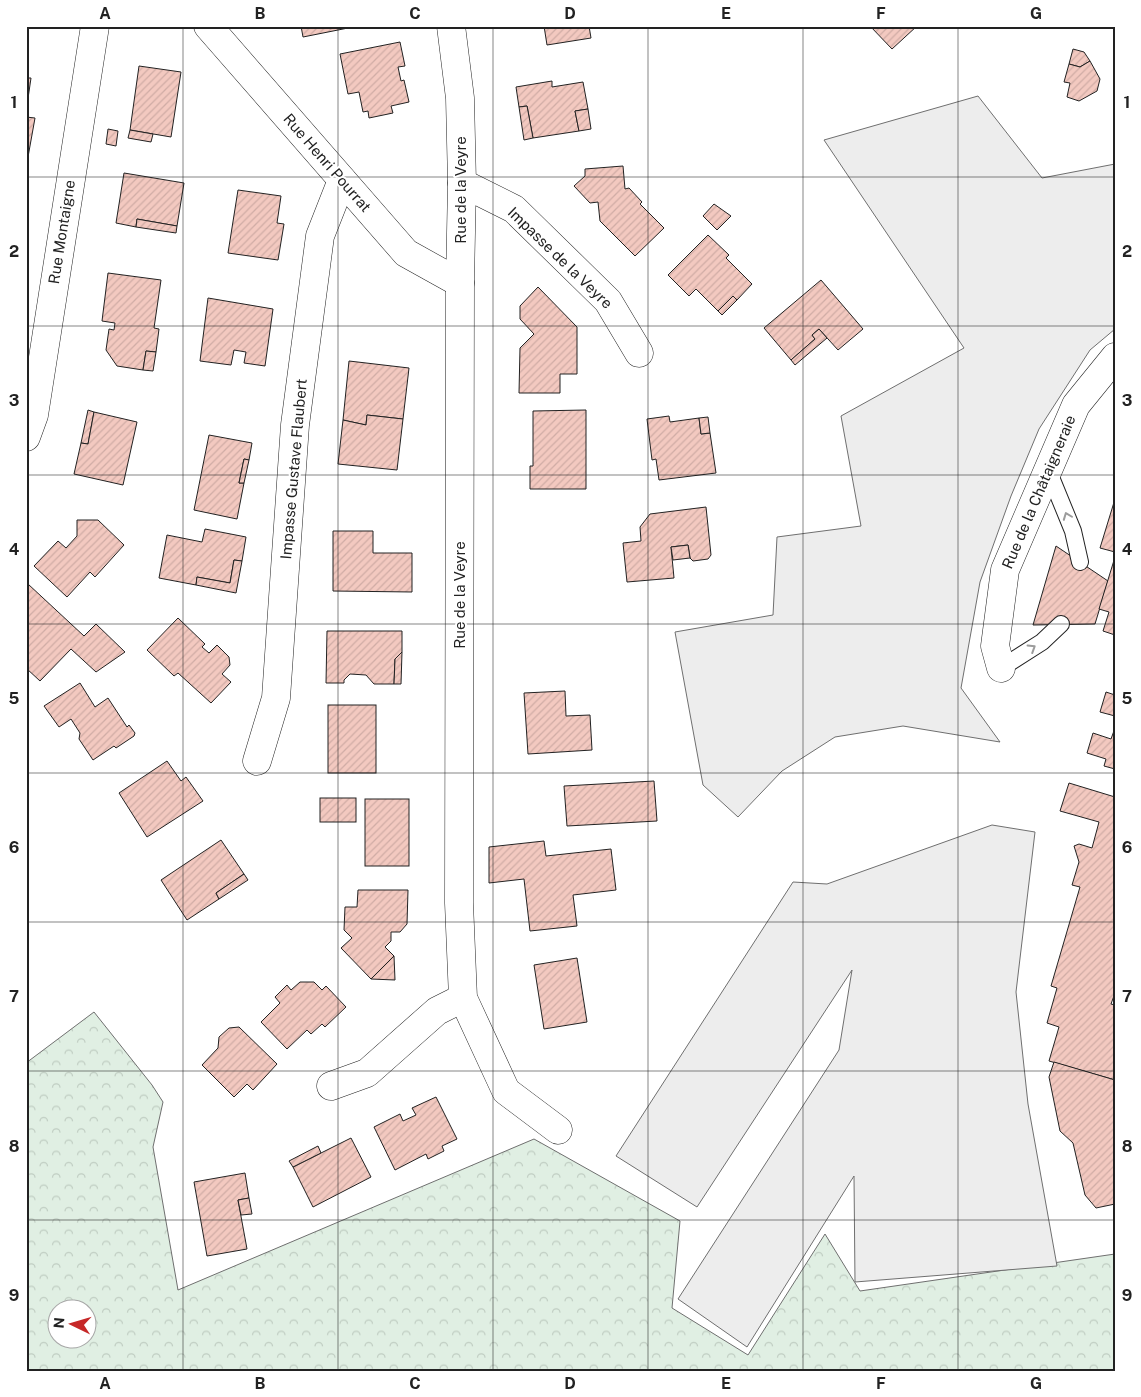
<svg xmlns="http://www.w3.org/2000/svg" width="1141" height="1397" viewBox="0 0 1141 1397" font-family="'Public Sans',sans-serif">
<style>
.forest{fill:url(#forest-crowns);stroke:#6f6f6f;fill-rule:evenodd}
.parking{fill:#ededed;stroke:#6f6f6f}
.building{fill:url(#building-hatch);stroke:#222}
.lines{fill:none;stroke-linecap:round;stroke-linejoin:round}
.lane-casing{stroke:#222;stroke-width:18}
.street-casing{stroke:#222;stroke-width:29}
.lane{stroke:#fff;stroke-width:16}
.street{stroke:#fff;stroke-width:28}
.oneway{stroke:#9c9c9c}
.grid{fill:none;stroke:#222;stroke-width:1;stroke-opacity:0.55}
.labels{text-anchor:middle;stroke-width:4;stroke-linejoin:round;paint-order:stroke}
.street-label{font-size:15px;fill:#222;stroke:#fff}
.neatline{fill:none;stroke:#222;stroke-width:2}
.grid-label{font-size:16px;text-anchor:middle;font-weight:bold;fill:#222}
</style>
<defs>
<pattern id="forest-crowns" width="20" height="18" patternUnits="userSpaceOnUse" patternTransform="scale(1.25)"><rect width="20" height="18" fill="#e0efe3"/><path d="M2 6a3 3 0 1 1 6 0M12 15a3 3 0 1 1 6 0" fill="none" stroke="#c0cdc2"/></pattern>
<pattern id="building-hatch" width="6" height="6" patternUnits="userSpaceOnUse" patternTransform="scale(1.25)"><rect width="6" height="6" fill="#f3c9c0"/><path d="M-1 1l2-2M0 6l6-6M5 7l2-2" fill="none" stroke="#d0aca5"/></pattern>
</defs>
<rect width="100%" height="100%" fill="#fff"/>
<path class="forest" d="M94,1012L152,1085L163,1102L153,1147L178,1290L534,1139L680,1221L672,1308L748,1355L825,1234L860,1291L1115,1254V1371H26V1063ZM58,1310H88V1340H58Z"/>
<g class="parking">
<polygon points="978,96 1042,178 1115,164 1115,329 1090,350 1039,429 1011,496 980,582 961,688 1000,742 903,726 835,737 782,771 738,817 703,785 675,632 773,615 777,537 861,526 841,416 964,348 824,140"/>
<polygon points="992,825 1035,832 1016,992 1028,1104 1057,1266 855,1282 854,1176 747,1347 678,1299 839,1050 852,970 697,1207 616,1156 793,882 827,884"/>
</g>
<g class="building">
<polygon points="301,26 358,26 303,37"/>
<polygon points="544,26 589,26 591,38 547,45"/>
<polygon points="870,26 917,26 892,49"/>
<polygon points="400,42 405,66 398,67 401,81 404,80 409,102 391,106 393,113 369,118 368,111 363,112 359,92 348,94 340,54"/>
<polygon points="1073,49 1084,52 1090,61 1080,67 1069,64"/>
<polygon points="1090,61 1100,79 1097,91 1079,101 1067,97 1070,83 1064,82 1069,64 1080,67"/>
<polygon points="139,66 181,72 171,137 130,130"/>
<polygon points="26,78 31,78 26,112"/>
<polygon points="552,81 552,87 583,82 588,109 575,111 579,131 533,138 527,106 519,107 516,87"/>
<polygon points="527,106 533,138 524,140 519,107"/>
<polygon points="588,109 591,129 579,131 575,111"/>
<polygon points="26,117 35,118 28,157 26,157"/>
<polygon points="108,129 118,131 116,146 106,144"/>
<polygon points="130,130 153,134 151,142 128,138"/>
<polygon points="623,166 625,189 629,188 642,202 640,204 664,228 635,256 600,221 598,202 590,203 574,186 585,176 585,169"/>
<polygon points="124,173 184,183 177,226 137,219 136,227 116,223"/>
<polygon points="238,190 281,196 277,223 284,224 278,260 228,253"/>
<polygon points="714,204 731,216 717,230 703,216"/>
<polygon points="137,219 177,226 176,233 136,227"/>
<polygon points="708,235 729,255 726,258 752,284 737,300 733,296 718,311 696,289 689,296 668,275"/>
<polygon points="108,273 161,280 154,328 159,329 156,352 146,351 143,370 117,366 106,350 109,329 114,330 115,323 102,321"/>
<polygon points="821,280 863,329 838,350 819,329 812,335 815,339 791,360 764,328"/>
<polygon points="538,287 577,327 577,374 560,374 560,393 519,393 520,348 534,334 520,319 520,306"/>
<polygon points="733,296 737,300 722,315 718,311"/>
<polygon points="208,298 273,309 265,366 244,363 246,352 234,350 231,365 200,361"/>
<polygon points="819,329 827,338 795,365 791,360 815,339 812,335"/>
<polygon points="146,351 156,352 153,371 143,370"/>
<polygon points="349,361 409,368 403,419 367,415 366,425 343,420"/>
<polygon points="88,410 94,412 88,444 81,443"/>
<polygon points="586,410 586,489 530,489 530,466 533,466 533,411"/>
<polygon points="94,412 137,422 123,485 74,474 81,443 88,444"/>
<polygon points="367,415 403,419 397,470 338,464 343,420 366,425"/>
<polygon points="669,416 670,422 699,418 701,434 710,433 716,473 659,480 656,459 652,460 647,419"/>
<polygon points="708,417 710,433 701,434 699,418"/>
<polygon points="209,435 252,443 249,460 244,459 239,483 244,483 237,519 194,510"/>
<polygon points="244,459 249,460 244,483 239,483"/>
<polygon points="1115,499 1115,552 1100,548"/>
<polygon points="706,507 711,555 708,559 693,561 690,558 688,545 671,547 674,578 627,582 623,543 641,541 640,527 650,514"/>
<polygon points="77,520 98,520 124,545 95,577 90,572 67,597 34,566 58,541 66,548 77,536"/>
<polygon points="205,529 246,537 242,561 234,560 230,583 197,577 196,585 159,578 167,535 202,542"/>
<polygon points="333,531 373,531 373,553 412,553 412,592 333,591"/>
<polygon points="688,545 690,558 673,560 671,547"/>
<polygon points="1056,546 1108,581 1095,624 1033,625"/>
<polygon points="1115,557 1115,635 1103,631 1109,612 1099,609"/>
<polygon points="234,560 242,561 236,593 196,585 197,577 230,583"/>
<polygon points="28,584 84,636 96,624 125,652 96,672 71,649 40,681 26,668 26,586"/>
<polygon points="178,618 205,644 202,647 209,653 217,645 229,657 230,665 222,674 231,682 211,703 178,673 174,676 147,650"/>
<polygon points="327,631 402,631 402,652 395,659 394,684 374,684 366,675 350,674 344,680 344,683 326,683"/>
<polygon points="402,652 401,684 394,684 395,659"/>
<polygon points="80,683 95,707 108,698 127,727 129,725 135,733 134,736 116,748 114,746 93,760 79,739 80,733 71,719 59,727 44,706"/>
<polygon points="565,691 566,716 590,715 592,750 528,754 524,693"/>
<polygon points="1106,692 1115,695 1115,716 1100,712"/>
<rect x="328" y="705" width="48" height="68"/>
<polygon points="1115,728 1115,769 1104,766 1106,759 1087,753 1093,733 1111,739"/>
<polygon points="167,761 181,781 186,777 203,801 147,837 119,793"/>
<polygon points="654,781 657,821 567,826 564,786"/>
<polygon points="1069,783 1115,797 1115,993 1111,1004 1115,1005 1115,1080 1049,1061 1059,1027 1047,1023 1057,988 1051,986 1080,887 1072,885 1079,862 1074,846 1079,844 1092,848 1099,822 1060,811"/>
<rect x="320" y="798" width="36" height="24"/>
<rect x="365" y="799" width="44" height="67"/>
<polygon points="221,840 244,874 216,893 219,899 187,920 161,880"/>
<polygon points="544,841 546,856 611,849 616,890 573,895 577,926 530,931 524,879 489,883 489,847"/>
<polygon points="244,874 248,880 219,899 216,893"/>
<polygon points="358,890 408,890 407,924 400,932 391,932 391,941 385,947 394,956 371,979 341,948 352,938 344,930 345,907 357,907"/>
<polygon points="394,956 395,980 371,979"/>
<polygon points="577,958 587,1022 544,1029 534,965"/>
<polygon points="300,982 314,982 322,990 326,986 346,1007 325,1027 322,1024 311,1034 307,1030 287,1049 261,1022 280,1003 275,997 287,985 291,990"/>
<polygon points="239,1027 277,1064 253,1090 247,1084 234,1097 202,1065 218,1048 219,1037 229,1028"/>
<polygon points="1054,1062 1115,1080 1115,1204 1096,1208 1085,1195 1073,1143 1060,1131 1049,1077"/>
<polygon points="436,1097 457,1139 442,1146 444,1151 428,1159 426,1154 395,1170 374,1127 400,1114 403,1121 416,1115 412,1108"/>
<polygon points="351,1138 371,1177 313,1207 293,1167"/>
<polygon points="318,1146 321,1153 293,1167 289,1161"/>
<polygon points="245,1173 249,1198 238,1200 247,1249 207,1256 194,1182"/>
<polygon points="249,1198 252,1214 241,1215 238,1200"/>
</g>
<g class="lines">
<g class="lane-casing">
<g id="lane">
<polyline points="1048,470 1073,531 1080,562"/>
<polyline points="1001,668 1042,642 1061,624"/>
</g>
</g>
<g class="street-casing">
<g id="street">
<polyline points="208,26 406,253 460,283"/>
<polyline points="451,26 460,98 462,183 460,283 459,903 463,998 506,1091 558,1130"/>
<polyline points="462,183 514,209 608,301 639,353"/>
<polyline points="26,437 34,415 95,26"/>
<polyline points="1001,668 995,646 1005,570 1076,405 1115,357"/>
<polyline points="257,761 276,698 295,425 320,236 342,180"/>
<polyline points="331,1086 367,1073 437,1011 463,998"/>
</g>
</g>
<use href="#lane" class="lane"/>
<use href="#street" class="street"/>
</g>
<defs><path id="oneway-chevron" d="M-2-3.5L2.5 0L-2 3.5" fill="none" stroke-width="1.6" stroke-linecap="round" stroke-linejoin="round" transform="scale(1.25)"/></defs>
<g class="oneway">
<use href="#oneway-chevron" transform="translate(1067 516) rotate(-111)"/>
<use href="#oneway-chevron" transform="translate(1032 648) rotate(-32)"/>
</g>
<path class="grid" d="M183,26V1371M338,26V1371M493,26V1371M648,26V1371M803,26V1371M958,26V1371M26,177H1115M26,326H1115M26,475H1115M26,624H1115M26,773H1115M26,922H1115M26,1071H1115M26,1220H1115"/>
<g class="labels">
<g class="street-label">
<text transform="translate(327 163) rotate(49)" y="5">Rue Henri Pourrat</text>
<text transform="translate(461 190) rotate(-90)" y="5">Rue de la Veyre</text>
<text transform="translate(62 232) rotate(-81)" y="5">Rue Montaigne</text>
<text transform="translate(560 258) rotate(44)" y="5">Impasse de la Veyre</text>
<text transform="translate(294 469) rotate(-85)" y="5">Impasse Gustave Flaubert</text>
<text transform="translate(1039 492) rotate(-67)" y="5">Rue de la Châtaigneraie</text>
<text transform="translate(460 595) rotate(-90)" y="5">Rue de la Veyre</text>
</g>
</g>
<rect width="1141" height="1397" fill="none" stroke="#ffffff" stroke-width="55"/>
<g transform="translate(72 1324) rotate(275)"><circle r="24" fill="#ffffff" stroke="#a7a7a7"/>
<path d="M0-4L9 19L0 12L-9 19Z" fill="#c62828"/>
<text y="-8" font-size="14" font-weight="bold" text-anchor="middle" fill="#222222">N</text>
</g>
<rect x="28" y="28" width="1086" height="1342" class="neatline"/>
<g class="grid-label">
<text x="105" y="19">A</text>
<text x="260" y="19">B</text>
<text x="415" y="19">C</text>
<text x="570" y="19">D</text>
<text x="726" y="19">E</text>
<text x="881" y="19">F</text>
<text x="1036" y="19">G</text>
<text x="14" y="108">1</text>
<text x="1127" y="108">1</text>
<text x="14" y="257">2</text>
<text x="1127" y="257">2</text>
<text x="14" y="406">3</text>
<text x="1127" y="406">3</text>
<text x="14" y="555">4</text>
<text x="1127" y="555">4</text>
<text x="14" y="704">5</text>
<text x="1127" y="704">5</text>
<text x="14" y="853">6</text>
<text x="1127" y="853">6</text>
<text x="14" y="1002">7</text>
<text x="1127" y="1002">7</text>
<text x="14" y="1152">8</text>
<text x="1127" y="1152">8</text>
<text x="14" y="1301">9</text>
<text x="1127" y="1301">9</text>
<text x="105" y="1389">A</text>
<text x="260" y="1389">B</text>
<text x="415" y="1389">C</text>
<text x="570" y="1389">D</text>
<text x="726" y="1389">E</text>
<text x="881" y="1389">F</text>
<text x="1036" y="1389">G</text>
</g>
</svg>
